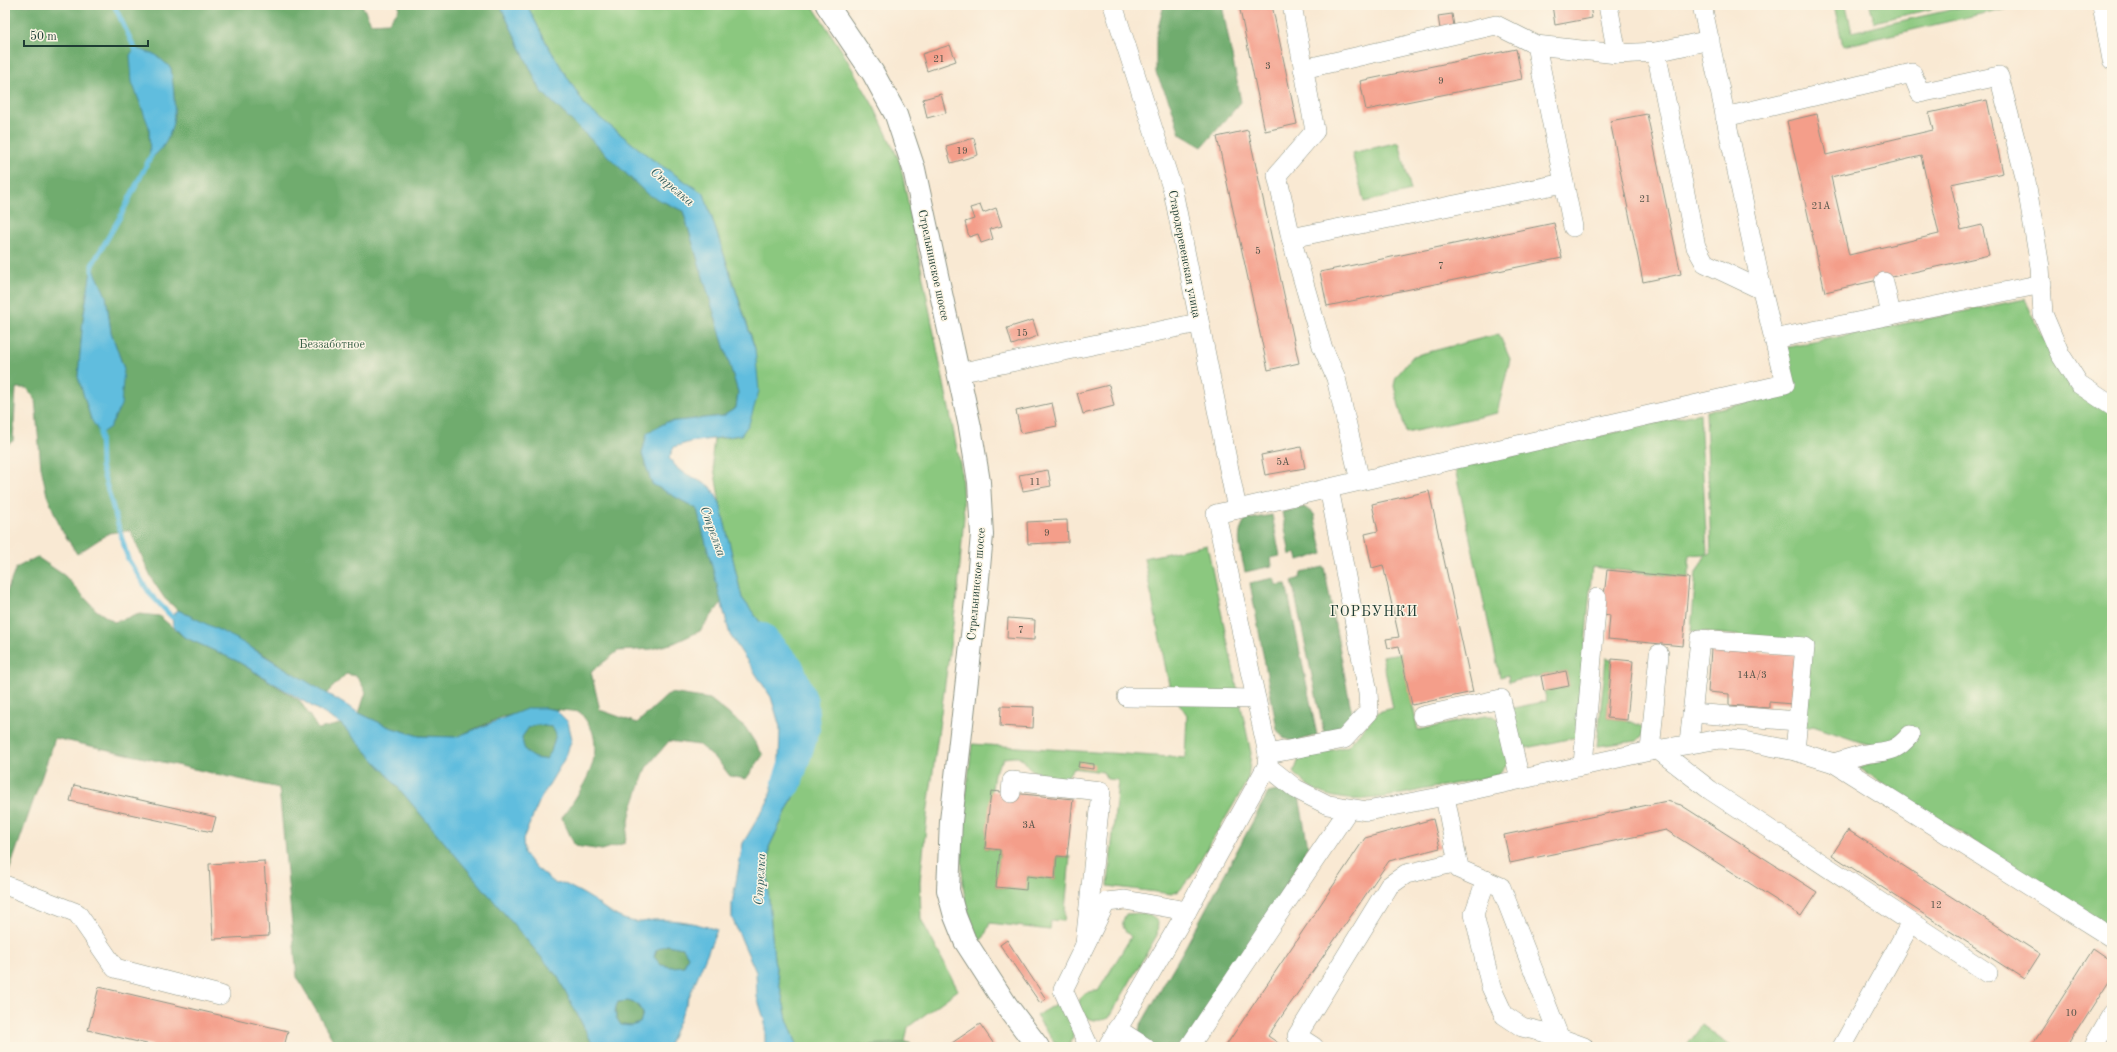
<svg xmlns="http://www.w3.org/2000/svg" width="2117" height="1052" viewBox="0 0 2117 1052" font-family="'Old Standard TT',serif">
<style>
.green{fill:#8bc87f;stroke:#55825a}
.forest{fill:#70ac6e;stroke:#487451;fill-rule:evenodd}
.water{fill:#60bdde;stroke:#407d89;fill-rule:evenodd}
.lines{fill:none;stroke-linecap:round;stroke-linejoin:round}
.stream{stroke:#60bdde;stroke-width:5}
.river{stroke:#60bdde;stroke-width:30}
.building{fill:#f49e8a;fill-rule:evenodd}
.minor-casing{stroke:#8c9384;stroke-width:20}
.major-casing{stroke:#8c9384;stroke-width:24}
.minor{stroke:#fff;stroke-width:19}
.major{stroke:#fff;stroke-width:22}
.labels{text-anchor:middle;stroke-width:3;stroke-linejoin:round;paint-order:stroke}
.number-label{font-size:10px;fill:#54554a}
.street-label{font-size:12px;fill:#1f3d34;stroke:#fcf5e5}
.park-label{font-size:12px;fill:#3a6047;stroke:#fcf5e5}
.water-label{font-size:13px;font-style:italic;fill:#2f5d5e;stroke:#fcf5e5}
.quarter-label{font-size:14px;letter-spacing:1px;fill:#1f3d34;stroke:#fcf5e5}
</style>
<rect width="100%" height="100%" fill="#fcf5e5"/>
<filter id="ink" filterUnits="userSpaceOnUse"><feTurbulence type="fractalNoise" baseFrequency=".025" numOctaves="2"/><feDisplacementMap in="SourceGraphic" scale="8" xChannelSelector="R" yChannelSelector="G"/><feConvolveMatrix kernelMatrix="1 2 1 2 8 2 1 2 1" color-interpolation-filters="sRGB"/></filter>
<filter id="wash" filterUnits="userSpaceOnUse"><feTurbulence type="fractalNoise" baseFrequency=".012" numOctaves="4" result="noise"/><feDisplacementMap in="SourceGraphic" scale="16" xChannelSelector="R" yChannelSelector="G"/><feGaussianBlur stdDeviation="0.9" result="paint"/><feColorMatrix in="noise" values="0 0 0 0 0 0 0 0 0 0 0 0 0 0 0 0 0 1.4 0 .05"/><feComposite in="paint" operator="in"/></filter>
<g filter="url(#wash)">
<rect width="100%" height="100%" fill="#f9e9d3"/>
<g class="green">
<polygon points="527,5 812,5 842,51 874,107 900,162 961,469 964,516 958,588 928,808 920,881 921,919 958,990 908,1027 904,1047 798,1047 787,1019 774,959 768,889 769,847 795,793 802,728 796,683 772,638 742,598 720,503 712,456 714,439 742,435 755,348 704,194 653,160 586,107 548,46"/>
<polygon points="1834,5 1846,5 1852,32 1972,5 2011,5 2011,7 1843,46"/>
<polygon points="1870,5 1949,5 1874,22"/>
<polygon points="1399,142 1411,191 1364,202 1352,153"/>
<polygon points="2025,299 2042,336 2062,371 2112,413 2112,929 1859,768 1887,759 1881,747 1860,742 1813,726 1802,729 1810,642 1691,631 1696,573 1706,554 1689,555 1689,578 1592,567 1577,737 1518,750 1509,709 1547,701 1544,691 1569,686 1566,671 1509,682 1508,675 1500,677 1455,469 1700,413 1707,554 1711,554 1706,411 1792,394 1784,348"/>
<polygon points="1499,334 1510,359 1497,413 1406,433 1394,386 1396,377 1413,356"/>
<path d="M1207,545L1251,753L1248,779L1241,792L1190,878L1179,891L1172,894L1108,886L1118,780L1107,779L1103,772L1073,768L1066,779C1056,778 1044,778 1035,772C1019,762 1030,754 1004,758L994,773L985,848L1000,850L996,887L1025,890L1027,876L1055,879L1057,856L1070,857L1064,921L1051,920L1050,930L990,923L984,937L977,943C951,880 965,810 972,744L1185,758L1187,715L1170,690L1144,558Z"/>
<path d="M1401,653L1418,730L1485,716H1493L1499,720L1509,761L1498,775C1474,780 1450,785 1426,789C1383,798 1326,813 1294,772L1299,759L1348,746L1378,712L1393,708L1382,656Z"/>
<path d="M1606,658L1612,659L1607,718L1627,720L1643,727C1644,733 1642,737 1637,741L1597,746Z"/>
<path d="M1143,913L1150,915L1158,922L1157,935L1109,1018C1079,1030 1065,990 1098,991L1131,937C1123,929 1120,925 1126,914Z"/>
<path d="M1057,1003C1065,1014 1080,1030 1070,1044L1064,1047L1055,1043L1036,1016Z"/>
<polygon points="1702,1025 1731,1047 1686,1047"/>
</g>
<g class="forest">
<path d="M5,5H362L371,23L389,22L399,9V5H500L541,91L647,194L683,211L738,392L736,408L723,416L667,422L647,433L642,454L652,484L697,509L722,602L700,631L674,643L652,649L618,651L591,672L600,710L637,723L670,693L710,699L745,727L763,755L746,779L730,776L718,761L699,745L669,741L646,768L631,811L625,843L602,850L575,846L562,818C578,794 602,764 593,733C591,726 584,718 580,712L545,708L502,717L456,737L419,736L389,727L359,713L366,692L357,676L346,674L326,694L263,654L178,610L165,599L153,581L130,530L109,533L77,554L61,529L47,495L41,467L35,399L27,388H16L13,441L5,446ZM171,68C175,101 181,137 150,158L149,127ZM87,293L106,296L111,332L124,369L91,419L78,377L83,319Z"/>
<polygon points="1164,5 1222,5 1241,102 1202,147 1180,134 1171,105 1156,73 1156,36"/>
<polygon points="1304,507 1314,514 1323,554 1298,560 1296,553 1290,555 1282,512"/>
<path d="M1272,515L1280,556L1271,558L1272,566L1245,572C1242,555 1234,536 1245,520Z"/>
<polygon points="37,557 65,576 96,610 114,622 140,614 159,616 184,637 237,661 300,701 318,729 341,724 385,772 558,977 594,1047 337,1047 297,977 279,788 55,738 8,874 5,872 5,596 16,568"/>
<path d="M1324,567L1351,709C1351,729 1342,730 1324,733L1292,581L1300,578L1301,572Z"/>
<path d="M1274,578L1276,585L1286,584L1317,735C1300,740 1286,747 1277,729L1250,583Z"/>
<path d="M538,725L552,727L556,734L551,752L546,759C530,760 523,753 522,737L529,727Z"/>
<polygon points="1285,789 1299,796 1308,847 1194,1047 1136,1047 1140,1026 1187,944 1268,793"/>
<polygon points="667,945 683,948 688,956 684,966 672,967 661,965 654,957 657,949"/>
<path d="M628,1001L637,1004L643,1013L640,1023L632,1026L621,1025C615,1017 614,1012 618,1002Z"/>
<polygon points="910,1042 911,1047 836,1047"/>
</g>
<g class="water">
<polygon points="500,5 527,5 548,46 586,107 653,160 704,194 755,349 759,391 749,424 741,435 690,442 674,447 669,458 679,470 711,487 720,503 742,598 772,638 796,683 802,728 795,793 769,847 768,889 774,959 787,1019 798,1047 765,1047 765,1022 757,997 756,972 732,918 732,904 743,843 768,801 779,762 780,727 771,697 730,635 697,509 652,484 642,454 647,433 667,422 723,416 736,408 738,392 683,211 647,194 541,91"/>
<path d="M135,48L156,55L171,68C175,101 181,137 150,159L149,127L132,82L130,55Z"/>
<polygon points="92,265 106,296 111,332 124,369 121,405 110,427 100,434 91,419 78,377 83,319"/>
<path d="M178,610L235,638L359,713L389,727L419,736L456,737L529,708H545L556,710L568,722L572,739L566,756L540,800L523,839L524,853L533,865L556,884L563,883C572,888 583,893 592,899C606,910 620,921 638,922C643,923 649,920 654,920C676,919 696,923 717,930L668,1047H594L558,977L385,772L341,724L237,661L184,637L173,626L172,617ZM538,725L552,727L556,734L551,752L546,759C530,760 523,752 522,737L529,727ZM667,945L683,948L688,956L684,966L672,967L661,965L654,957L656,950ZM628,1001L637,1004L643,1013L640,1023L632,1026L621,1025C615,1017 613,1012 618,1002Z"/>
</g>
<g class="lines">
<g class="stream">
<polyline points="114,5 138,55"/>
<polyline points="92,271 92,265 120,217 153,152"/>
<polyline points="100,428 101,466 128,559 150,594 172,617"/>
</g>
<polyline class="river" points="761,637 789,668 803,702 805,729 787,783"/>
</g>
<g id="blocks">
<g class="building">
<polygon points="1239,5 1272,5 1297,124 1265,131"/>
<polygon points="1552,5 1590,5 1592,18 1555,25"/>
<polygon points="1452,14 1454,26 1440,29 1438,16"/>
<polygon points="950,45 956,61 927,71 922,54"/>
<polygon points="1516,49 1522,79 1366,110 1360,81"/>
<polygon points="941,94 946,113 927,118 923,99"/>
<path d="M1987,100L2003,173L1951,184L1961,230L1982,225L1989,255L1825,292L1787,121L1817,114L1826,155L1933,130L1929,113ZM1921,156L1939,234L1849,255L1831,177Z"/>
<polygon points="1647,114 1681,274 1643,282 1610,121"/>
<polygon points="1248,130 1299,363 1268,370 1217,137"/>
<polygon points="974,138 978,155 951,163 946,146"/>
<polygon points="980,205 983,213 996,208 1002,226 990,229 993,239 981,243 978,234 969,237 965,222 974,219 970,208"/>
<polygon points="1554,223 1562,258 1327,306 1320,272"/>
<polygon points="1033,320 1038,336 1012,345 1007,328"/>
<polygon points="1109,385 1114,406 1083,414 1077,393"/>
<polygon points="1052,403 1057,426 1021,433 1016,411"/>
<polygon points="1301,447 1305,468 1265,475 1261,455"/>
<polygon points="1048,470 1051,486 1023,491 1019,475"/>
<polygon points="1429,491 1473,692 1412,705 1399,646 1388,648 1386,639 1399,637 1383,565 1372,568 1365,534 1378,531 1372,504"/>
<polygon points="1067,520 1068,542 1028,544 1027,522"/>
<polygon points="1607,570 1689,578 1683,646 1608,639 1610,615 1602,614"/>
<polygon points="1008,618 1035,620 1034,640 1007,638"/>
<polygon points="1711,649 1796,655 1792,704 1769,702 1769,708 1729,705 1729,694 1708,692"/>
<polygon points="1612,659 1633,661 1627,720 1607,718"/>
<polygon points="1566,671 1569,686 1544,691 1541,676"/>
<polygon points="1001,706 1034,707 1033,728 1000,726"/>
<polygon points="1079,762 1094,764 1094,769 1078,767"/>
<polygon points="74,785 216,817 212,832 70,801"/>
<polygon points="991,791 1073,799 1067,857 1057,856 1055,879 1027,876 1026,890 996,887 1000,850 985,848"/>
<polygon points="1667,801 1681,805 1817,892 1801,916 1666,830 1510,863 1504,835"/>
<polygon points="1433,819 1440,848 1389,861 1268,1036 1284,1047 1225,1047 1365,838"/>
<polygon points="1848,830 2040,954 2024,979 1832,855"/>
<polygon points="264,861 269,936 213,939 209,864"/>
<polygon points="1007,940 1046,999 1040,1003 1000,945"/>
<polygon points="2093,949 2112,962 2112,977 2067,1047 2031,1047"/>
<polygon points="99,987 288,1031 284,1047 159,1047 88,1030"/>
<polygon points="980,1024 996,1047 946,1047"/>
</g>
</g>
</g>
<g filter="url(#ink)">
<use href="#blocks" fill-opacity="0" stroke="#8c9384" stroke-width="1"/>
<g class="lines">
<g class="minor-casing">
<g id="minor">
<polyline points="1113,5 1173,191 1237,509"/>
<polyline points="1292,5 1315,131 1277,175 1291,238 1322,346 1336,378 1360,481"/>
<polyline points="1608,5 1617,54"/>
<polyline points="2102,5 2112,60"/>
<polyline points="1536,45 1573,227"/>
<polyline points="1656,52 1696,247 1705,263 1762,290"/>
<polyline points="1303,69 1496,25 1536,45 1617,54 1656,52 1710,40"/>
<polyline points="1725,117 1912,73 1920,93 1999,76 2026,181 2040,267 2043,314 2060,354 2079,384 2112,406"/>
<polyline points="1291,238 1564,183"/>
<polyline points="1884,282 1891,315"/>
<polyline points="1774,339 2042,284"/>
<polyline points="958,373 1198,323"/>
<polyline points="1127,697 1256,699"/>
<polyline points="1692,713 1798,721"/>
<polyline points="1422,716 1501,699 1520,779"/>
<polyline points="1689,744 1700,639 1805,647 1795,751"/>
<polyline points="1657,749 1710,790 1988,973"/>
<polyline points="1650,751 1659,654"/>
<polyline points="1268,754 1344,739 1369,712 1368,692 1329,488"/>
<path d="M1834,763C1844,760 1855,756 1865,754C1887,750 1894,754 1910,735"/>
<polyline points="1583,765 1597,598"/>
<polyline points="1267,766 1296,789 1328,805 1367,811 1445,796 1650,751 1720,739 1744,741 1795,751 1834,763 2112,938"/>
<polyline points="1011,793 1012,781 1101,791 1085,944"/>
<polyline points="1445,796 1459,869 1501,887 1560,1039"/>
<polyline points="1486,880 1474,914 1491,987 1504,1015 1522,1027 1543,1032 1584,1047"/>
<polyline points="5,885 77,913 115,968 220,995"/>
<polyline points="1117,1029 1145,1047"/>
<polyline points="1089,1047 1063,990 1106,902 1125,900 1187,911"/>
<polyline points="1107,1047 1187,911 1267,766 1268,754 1216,514 1785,384 1762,290 1702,5"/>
<polyline points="1189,1047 1349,809"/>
<polyline points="1314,1047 1297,1036 1389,886 1406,874 1458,862"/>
<polyline points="1842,1047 1911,923"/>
<polyline points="2093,1047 2112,1014"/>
</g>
</g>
<g class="major-casing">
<polyline id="major" points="827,5 873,73 896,115 914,169 970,427 979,482 982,535 976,600 951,821 948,890 955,916 965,941 1007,1006 1038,1047"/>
</g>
<use href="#minor" class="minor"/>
<use href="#major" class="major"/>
</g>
</g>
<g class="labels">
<g class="number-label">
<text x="939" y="62">21</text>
<text x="1268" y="69">3</text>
<text x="1441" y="84">9</text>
<text x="962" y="154">19</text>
<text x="1645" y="202">21</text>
<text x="1821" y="209">21А</text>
<text x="1258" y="254">5</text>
<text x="1441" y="269">7</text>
<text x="1022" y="336">15</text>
<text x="1283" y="465">5А</text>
<text x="1035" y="485">11</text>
<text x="1047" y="536">9</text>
<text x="1021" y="633">7</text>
<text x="1752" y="678">14А/3</text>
<text x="1029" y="828">3А</text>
<text x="1936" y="908">12</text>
<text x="2071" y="1016">10</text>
</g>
<g class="street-label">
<text transform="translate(1185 254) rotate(79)" y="4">Стародеревенская улица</text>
<text transform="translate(934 265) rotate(78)" y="4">Стрельнинское шоссе</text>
<text transform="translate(976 584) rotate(-85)" y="4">Стрельнинское шоссе</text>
</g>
<g class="park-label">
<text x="332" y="348">Беззаботное</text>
</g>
<g class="water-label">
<text transform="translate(673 186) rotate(40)" y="5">Стрелка</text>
<text transform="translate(714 531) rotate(70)" y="5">Стрелка</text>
<text transform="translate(759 879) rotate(-87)" y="5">Стрелка</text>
</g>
<g class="quarter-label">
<text x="1374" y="616">ГОРБУНКИ</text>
</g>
</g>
<rect width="2117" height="1052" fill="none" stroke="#fcf5e5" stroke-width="20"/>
<path d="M24 40v6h124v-6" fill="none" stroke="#1f3d34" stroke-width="2"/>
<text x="30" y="40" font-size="12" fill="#1f3d34" stroke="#fcf5e5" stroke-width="3" paint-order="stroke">50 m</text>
</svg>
